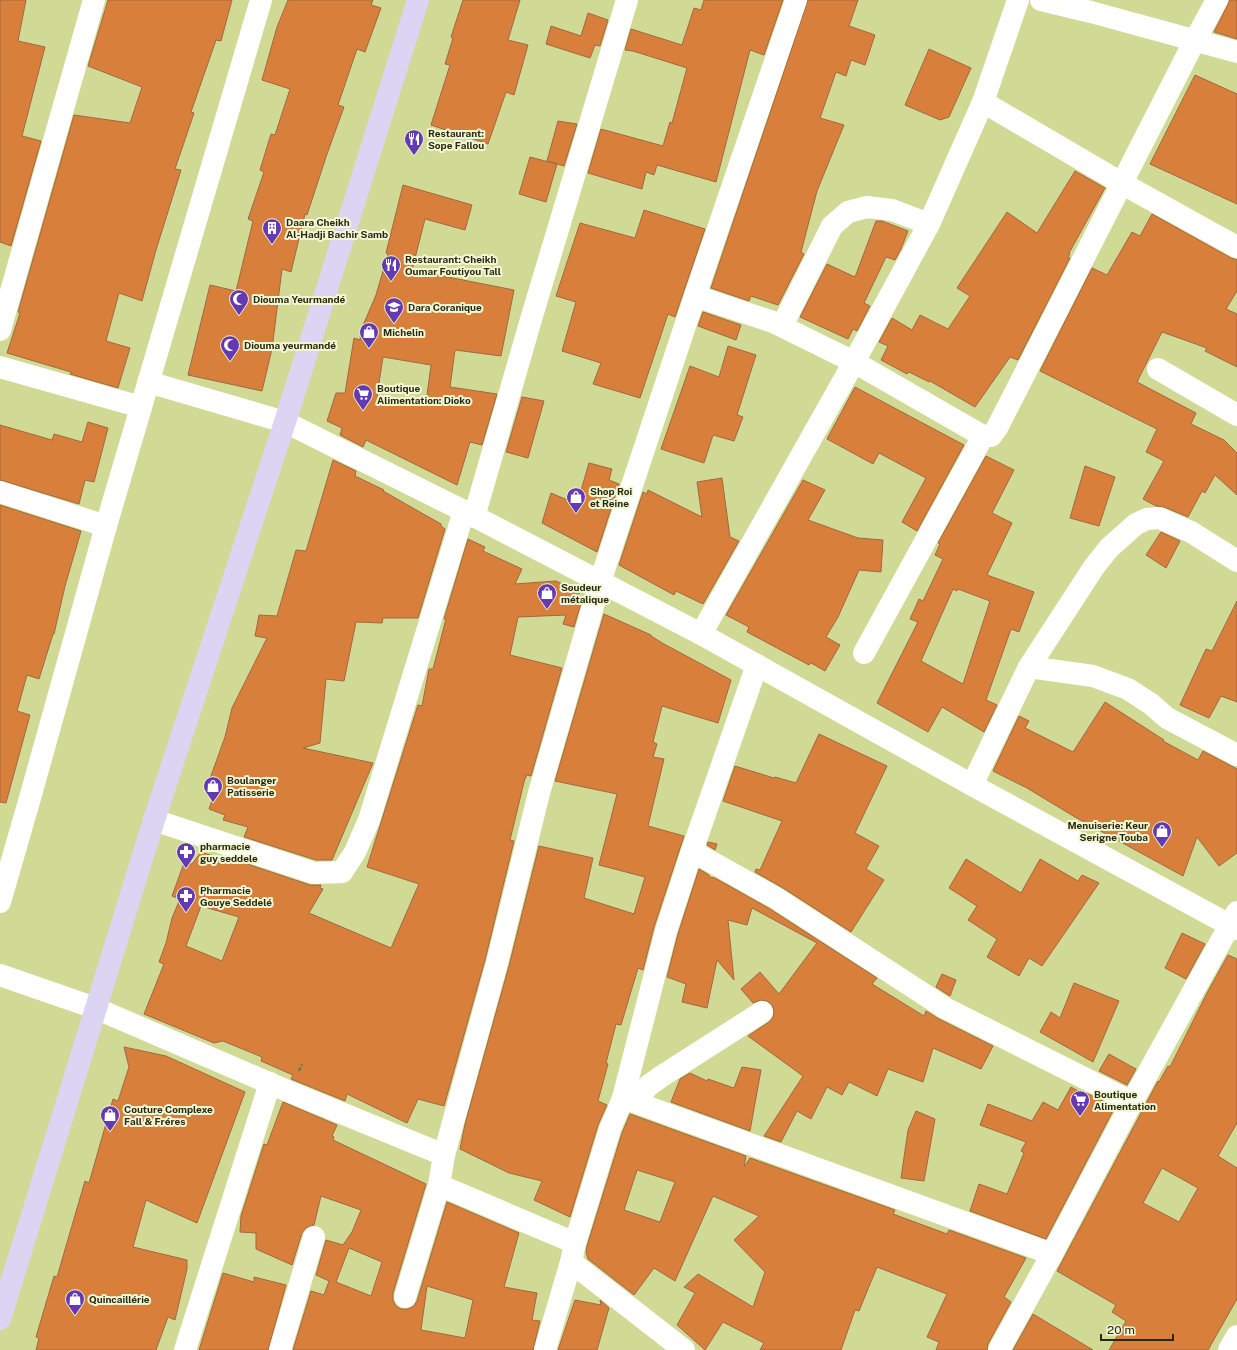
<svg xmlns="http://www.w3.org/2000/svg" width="1237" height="1350" viewBox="0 0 1237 1350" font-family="'Public Sans',sans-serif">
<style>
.building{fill:#d97f3c;stroke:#a06841;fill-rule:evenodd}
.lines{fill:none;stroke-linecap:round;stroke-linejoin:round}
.path{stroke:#747a4b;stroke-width:2.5;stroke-dasharray:4 2;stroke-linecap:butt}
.minor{stroke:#fff;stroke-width:22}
.trunk{stroke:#dbd4f3;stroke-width:22}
.labels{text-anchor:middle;stroke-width:4;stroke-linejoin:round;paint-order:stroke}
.poi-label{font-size:10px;font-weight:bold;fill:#26290d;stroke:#f2f7d5;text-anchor:start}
</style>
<rect width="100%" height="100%" fill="#d1da95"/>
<g class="building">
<polygon points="0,0 26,0 18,41 45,47 22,136 41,141 11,246 0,242"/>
<polygon points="108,0 232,0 221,41 216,40 191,112 194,113 175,169 181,170 156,250 142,301 119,293 106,341 130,348 118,388 70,374 71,372 7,353 20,313 18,312 74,115 130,123 142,87 88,66"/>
<polygon points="288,0 373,0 371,5 381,8 365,52 357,49 338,105 344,107 327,154 307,215 305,214 291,272 282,269 272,349 262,391 188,375 210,285 236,291 253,221 248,219 264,172 260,170 271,134 275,135 290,89 262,80 277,27"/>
<polygon points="463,0 520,0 508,40 528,45 514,95 506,92 488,144 431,125 450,65 445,64 453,38 451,37"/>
<polygon points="704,0 783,0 764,55 750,50 716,182 657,165 654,175 646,172 642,189 588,173 601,129 663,146 670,122 672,123 687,68 633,51 625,50 631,29 682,45 694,8 701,10"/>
<polygon points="808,0 858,0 849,26 875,35 865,65 851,60 846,76 836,72 820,118 844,125 817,191 801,252 804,254 778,305 751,296 749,301 711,288"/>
<polygon points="1230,0 1237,0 1237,39 1214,32"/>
<polygon points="588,13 608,20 600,46 595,45 590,58 546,44 551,26 581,36"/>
<polygon points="929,49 971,68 949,117 940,120 905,105"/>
<polygon points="1195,75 1237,94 1237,204 1150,164"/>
<polygon points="558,121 577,124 564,166 547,161"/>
<polygon points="530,157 557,164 546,202 519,194"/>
<polygon points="1075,171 1105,188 1069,253 1070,254 1068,257 1070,258 1018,360 1010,357 975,407 930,381 929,382 909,372 907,374 881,360 888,346 879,342 892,318 912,330 920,315 948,329 970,296 957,288 1007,212 1037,233"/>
<path d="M403,185L472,205L465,230L425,219L412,270L514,290L501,356L455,350L450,387L497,394L482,445L470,442L457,485L366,440L363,447L340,435L342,428L327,421L336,393H345L354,338L360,340L361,330L376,295L388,254L386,253ZM383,357L431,365L426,403L377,396Z"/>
<polygon points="644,210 705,229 675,317 668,314 640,398 593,384 601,363 562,351 576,302 556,296 580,223 635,238"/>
<polygon points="1152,214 1231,258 1237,260 1237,291 1226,309 1237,314 1237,367 1205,351 1207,348 1162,332 1137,382 1196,413 1191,424 1224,440 1237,453 1237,495 1215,475 1205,493 1202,491 1188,517 1164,507 1156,506 1143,499 1164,461 1146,452 1157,429 1040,371 1092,268 1107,275 1132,232 1140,236"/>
<polygon points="876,221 882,221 908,231 901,249 895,260 886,257 864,303 870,306 857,331 853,329 848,339 800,317 827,264 855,277"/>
<polygon points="703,312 741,325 736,340 698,326"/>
<polygon points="728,346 756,355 737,415 743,417 734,441 713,435 704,463 661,449 690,366 719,377"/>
<polygon points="855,387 964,445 917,531 902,522 926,478 879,453 873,464 827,439"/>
<polygon points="522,397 544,401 528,458 506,452"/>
<polygon points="88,422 108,428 94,482 85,480 79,504 0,480 0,425 52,440 54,434 82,442"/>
<path d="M986,456L1014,470L992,513L1012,523L987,575L1034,592L1019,632L1011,629L986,700L997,705L984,732L942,707L928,732L877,703L918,622L910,619L919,599L923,601L943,559L935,555L940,544L938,543ZM953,589L957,591L958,589L990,601L963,684L921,661Z"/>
<polygon points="333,460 356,471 355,476 384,490 383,491 441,524 441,526 445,529 418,618 383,618 382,623 356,622 344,681 326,679 320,743 303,748 373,763 332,860 316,860 244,837 248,827 223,820 225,815 209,809 217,786 208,784 225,737 232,708 267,638 255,636 259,615 277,616 296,550 306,551"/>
<polygon points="589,463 612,469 609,480 619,484 597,552 542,523 551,493 577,504"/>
<polygon points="1085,466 1115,477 1099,526 1070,518"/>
<polygon points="722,478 730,537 739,541 703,604 676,591 674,595 619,565 643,492 647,494 648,490 702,517 697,482"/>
<polygon points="803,480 825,490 808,520 858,538 883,540 881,572 859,570 838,617 826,637 840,645 825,671 811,663 809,665 747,632 749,627 726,615"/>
<polygon points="0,505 81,531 65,586 54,634 53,634 39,679 27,675 17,711 30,715 6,803 0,802"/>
<polygon points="1161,532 1180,541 1166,568 1146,555"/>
<path d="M468,539L485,547L483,551L522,569L515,584L556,581L580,592L575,601L581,603L574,627L563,624L566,615L518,617L510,655L562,668L531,776L526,775V778H525L510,840L514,841L485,960L444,1106L418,1099L407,1123L347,1094L345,1101L291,1079L293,1075L261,1061L262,1057L223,1041L214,1043L144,1014L164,964L159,962L166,943L172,918L180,899L172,896L184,863L192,864L201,852L234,863L235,860L310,885H321L320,888L323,889L309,913L391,948L419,884L367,867L418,705L422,706L429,669H433L446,619H444ZM201,906L239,917L222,961L186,946Z"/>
<polygon points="1237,601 1237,702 1221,696 1209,718 1180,705 1206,649 1212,651"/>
<polygon points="604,614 651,635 651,636 664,644 731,680 718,723 662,706 653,742 657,744 653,757 664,759 648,826 684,836 654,927 643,970 638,968 621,1025 616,1024 606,1063 608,1064 598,1101 607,1105 598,1125 570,1217 534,1200 542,1181 509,1173 460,1149 465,1124 509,966 539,846 593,858 584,898 634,914 645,877 599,865 617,794 555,781"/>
<polygon points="1105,702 1164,740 1163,741 1198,760 1203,751 1237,769 1237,853 1219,866 1197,837 1183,876 1075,817 1027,788 993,771 1019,716 1029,721 1025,728 1073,752"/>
<polygon points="819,734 887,766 855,833 879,846 866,869 884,880 851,932 783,888 755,872 756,869 760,870 782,821 723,801 735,766 774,778 775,777 796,783"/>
<polygon points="708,842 717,844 715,850 707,845"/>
<polygon points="966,859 1021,893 1040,859 1078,881 1082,875 1099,883 1042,966 1029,958 1019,976 987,957 997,939 968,920 977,906 949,888"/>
<polygon points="699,869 709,875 709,877 715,878 770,909 877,978 872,984 924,1016 926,1011 939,1019 993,1046 981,1069 933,1048 923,1082 888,1069 877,1096 849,1082 842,1095 827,1087 811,1119 797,1111 781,1142 764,1136 803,1076 748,1036 769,1022 773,1017 774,1011 772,1005 767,1001 761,1000 753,1003 741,989 760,972 779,994 817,943 752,908 747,925 728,920 734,980 717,960 707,1008 682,1002 686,984 667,977 678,934"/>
<polygon points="1182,933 1205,944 1186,979 1165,968"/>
<path d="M1228,955L1237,959V1123L1218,1156L1237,1168V1299L1208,1350H1109L1126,1321L1112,1312L1116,1305L1057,1271L1158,1081L1159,1082L1168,1066L1170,1067L1207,993ZM1162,1168L1198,1188L1179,1222L1143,1203Z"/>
<polygon points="942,974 956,980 950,996 936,987"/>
<polygon points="1074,983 1119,1001 1093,1062 1040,1032 1051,1012 1060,1018"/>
<polygon points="124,1047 166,1056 245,1092 197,1223 146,1200 133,1247 187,1260 187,1269 175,1320 168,1317 156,1350 36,1350 39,1338 36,1337 54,1276 57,1277 85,1181 89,1183 113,1099 118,1101 129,1067"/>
<polygon points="1109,1054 1136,1069 1127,1085 1099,1071"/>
<polygon points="742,1067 761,1070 750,1131 671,1102 680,1079 690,1073 707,1081 708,1079 734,1088"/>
<polygon points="1071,1087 1085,1095 1086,1093 1115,1107 1046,1239 970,1211 979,1184 1007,1194 1024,1153 1021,1151 1026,1142 980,1125 988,1104 1032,1121 1043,1102 1058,1110"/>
<path d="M283,1102L337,1125L332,1136L334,1137L333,1140L426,1184L393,1293V1300L396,1306L401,1309H408L414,1306L417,1301L447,1202L519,1233L504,1287L537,1293L532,1320L540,1321L533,1350H293L311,1291L324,1295L329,1281L316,1275L326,1240L343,1245L352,1232L361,1210L321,1196L314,1225L306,1228L302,1233L292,1265L256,1249V1233L240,1232L241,1216L264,1144L267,1145ZM349,1248L382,1262L371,1296L336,1282ZM427,1286L473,1300L465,1338L421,1330Z"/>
<polygon points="916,1111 935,1119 924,1181 901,1178 908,1130"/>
<path d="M630,1114L746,1156L744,1167L750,1158L895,1210L893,1214L947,1234L949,1230L1026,1258L1004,1297L1011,1302L988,1344L987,1350H936L939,1342L927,1337L947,1294L877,1267L859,1311L855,1310L841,1350H760L764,1343L723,1322L705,1350L677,1325L695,1293L684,1287L698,1274L753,1307L765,1272L734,1240L759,1216L713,1196L675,1281L654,1268L634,1295L588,1259L586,1252L587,1246L622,1133ZM637,1170L675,1182L660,1222L624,1210Z"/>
<polygon points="223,1273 254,1282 254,1277 286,1285 268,1350 199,1350"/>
<polygon points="575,1300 601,1305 600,1300 609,1308 597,1350 558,1350"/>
<polygon points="1033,1314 1093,1350 1013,1350"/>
</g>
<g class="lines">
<polyline class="path" points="299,1071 302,1064"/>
<g class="minor">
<polyline points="1041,0 1091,12 1237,52"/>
<polyline points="983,102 1123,184 1237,247"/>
<polyline points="695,296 773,322 854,362 983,436 991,436 997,428 1195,40 1217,0"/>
<polyline points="782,326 832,226 848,212 867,207 892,210 929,224"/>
<polyline points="0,330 94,0"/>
<polyline points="0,367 141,407"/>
<polyline points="1158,369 1237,415"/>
<polyline points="148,382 285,422 464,511 701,634 972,785 1237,929"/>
<polyline points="0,492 106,526"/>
<polyline points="474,517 532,316 627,0"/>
<polyline points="701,634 854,362 929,224 983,102 1018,0"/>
<polyline points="864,653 983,436"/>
<polyline points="1029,667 1094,567 1109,548 1136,524 1147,519 1159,518 1191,532 1237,561"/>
<polyline points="972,785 1029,667 1093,676 1128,689 1151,704 1167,718 1237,755"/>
<polyline points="154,820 314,873 342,872 355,852 369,820 464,511"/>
<polyline points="692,851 776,898 945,1008 1132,1102"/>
<polyline points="0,902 30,798 106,526 261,0"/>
<polyline points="0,975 95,1008 290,1092 444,1155"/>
<polyline points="623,1098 1052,1254"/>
<polyline points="636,1102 648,1086 662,1076 762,1012"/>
<polyline points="439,1185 575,1243"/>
<polyline points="571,1262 684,1350"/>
<polyline points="405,1297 439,1185 444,1155 497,963 539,793 600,582 695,296 796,0"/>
<polyline points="185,1350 270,1083"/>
<polyline points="280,1350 314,1237"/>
<polyline points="545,1350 571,1262 575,1243 610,1129 623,1098 666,931 692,851 757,665"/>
<polyline points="999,1350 1052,1254 1132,1102 1237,912"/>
<polyline points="1229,1350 1237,1336"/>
</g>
<polyline class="trunk" points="0,1319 154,820 285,422 418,0"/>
</g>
<defs>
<g id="restaurant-pin" transform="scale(1)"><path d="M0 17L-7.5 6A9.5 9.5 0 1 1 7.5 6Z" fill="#643ab2" stroke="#f2f7d5"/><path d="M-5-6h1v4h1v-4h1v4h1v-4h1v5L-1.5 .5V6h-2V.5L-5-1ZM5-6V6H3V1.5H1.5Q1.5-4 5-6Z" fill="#fff"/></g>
<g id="building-pin" transform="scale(1)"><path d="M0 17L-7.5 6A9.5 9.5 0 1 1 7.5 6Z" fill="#643ab2" stroke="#f2f7d5"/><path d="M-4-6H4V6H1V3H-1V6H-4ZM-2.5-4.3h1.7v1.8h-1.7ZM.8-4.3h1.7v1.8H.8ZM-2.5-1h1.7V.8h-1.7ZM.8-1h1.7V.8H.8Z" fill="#fff"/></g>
<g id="mosque-pin" transform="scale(1)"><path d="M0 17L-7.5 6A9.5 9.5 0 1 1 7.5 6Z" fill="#643ab2" stroke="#f2f7d5"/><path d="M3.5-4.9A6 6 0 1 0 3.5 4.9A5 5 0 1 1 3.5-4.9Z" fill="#fff"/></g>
<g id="school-pin" transform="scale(1)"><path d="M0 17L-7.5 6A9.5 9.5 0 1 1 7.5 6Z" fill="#643ab2" stroke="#f2f7d5"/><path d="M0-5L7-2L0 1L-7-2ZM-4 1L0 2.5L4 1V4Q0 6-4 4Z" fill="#fff"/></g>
<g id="shop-pin" transform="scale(1)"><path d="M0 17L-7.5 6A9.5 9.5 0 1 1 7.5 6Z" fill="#643ab2" stroke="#f2f7d5"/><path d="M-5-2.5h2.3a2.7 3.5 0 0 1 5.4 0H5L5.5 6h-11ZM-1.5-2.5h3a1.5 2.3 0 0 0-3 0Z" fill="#fff"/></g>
<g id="supermarket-pin" transform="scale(1)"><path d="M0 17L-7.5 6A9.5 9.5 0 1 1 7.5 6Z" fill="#643ab2" stroke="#f2f7d5"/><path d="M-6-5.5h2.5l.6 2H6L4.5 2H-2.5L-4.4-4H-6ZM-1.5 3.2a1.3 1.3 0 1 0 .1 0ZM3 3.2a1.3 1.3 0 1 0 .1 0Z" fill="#fff"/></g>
<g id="pharmacy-pin" transform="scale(1)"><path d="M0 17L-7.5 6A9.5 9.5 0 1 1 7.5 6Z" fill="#643ab2" stroke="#f2f7d5"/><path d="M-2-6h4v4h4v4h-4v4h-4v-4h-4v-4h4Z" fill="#fff"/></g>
</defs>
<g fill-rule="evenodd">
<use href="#restaurant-pin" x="414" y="139"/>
<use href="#building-pin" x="272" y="228"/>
<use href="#restaurant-pin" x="391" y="265"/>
<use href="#mosque-pin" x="239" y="299"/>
<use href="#school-pin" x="394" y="307"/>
<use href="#shop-pin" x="369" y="332"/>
<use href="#mosque-pin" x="230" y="345"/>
<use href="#supermarket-pin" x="363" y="394"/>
<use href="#shop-pin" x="576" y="497"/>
<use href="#shop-pin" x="547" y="593"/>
<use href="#shop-pin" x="213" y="786"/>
<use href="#shop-pin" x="1162" y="831"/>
<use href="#pharmacy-pin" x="186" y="852"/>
<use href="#pharmacy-pin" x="186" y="896"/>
<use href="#supermarket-pin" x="1080" y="1100"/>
<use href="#shop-pin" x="110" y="1115"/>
<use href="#shop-pin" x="75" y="1299"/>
</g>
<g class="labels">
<g class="poi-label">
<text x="428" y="137">Restaurant:<tspan x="428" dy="12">Sope Fallou</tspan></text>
<text x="286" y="226">Daara Cheikh<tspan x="286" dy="12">Al-Hadji Bachir Samb</tspan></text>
<text x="405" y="263">Restaurant: Cheikh<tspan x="405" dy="12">Oumar Foutiyou Tall</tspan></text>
<text x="253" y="303">Diouma Yeurmandé</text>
<text x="408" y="311">Dara Coranique</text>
<text x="383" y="336">Michelin</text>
<text x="244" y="349">Diouma yeurmandé</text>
<text x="377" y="392">Boutique<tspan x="377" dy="12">Alimentation: Dioko</tspan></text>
<text x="590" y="495">Shop Roi<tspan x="590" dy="12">et Reine</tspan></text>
<text x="561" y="591">Soudeur<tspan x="561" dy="12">métalique</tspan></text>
<text x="227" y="784">Boulanger<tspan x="227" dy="12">Patisserie</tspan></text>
<text x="1148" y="829" text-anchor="end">Menuiserie: Keur<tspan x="1148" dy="12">Serigne Touba</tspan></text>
<text x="200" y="850">pharmacie<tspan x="200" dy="12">guy seddele</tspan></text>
<text x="200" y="894">Pharmacie<tspan x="200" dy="12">Gouye Seddelé</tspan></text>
<text x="1094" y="1098">Boutique<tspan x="1094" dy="12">Alimentation</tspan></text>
<text x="124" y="1113">Couture Complexe<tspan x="124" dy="12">Fall &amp; Fréres</tspan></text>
<text x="89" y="1303">Quincaillérie</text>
</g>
</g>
<path d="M1101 1334v6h72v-6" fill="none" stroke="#26290d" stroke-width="2"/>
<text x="1107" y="1334" font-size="12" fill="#26290d" stroke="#f2f7d5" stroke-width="3" paint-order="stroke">20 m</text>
</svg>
